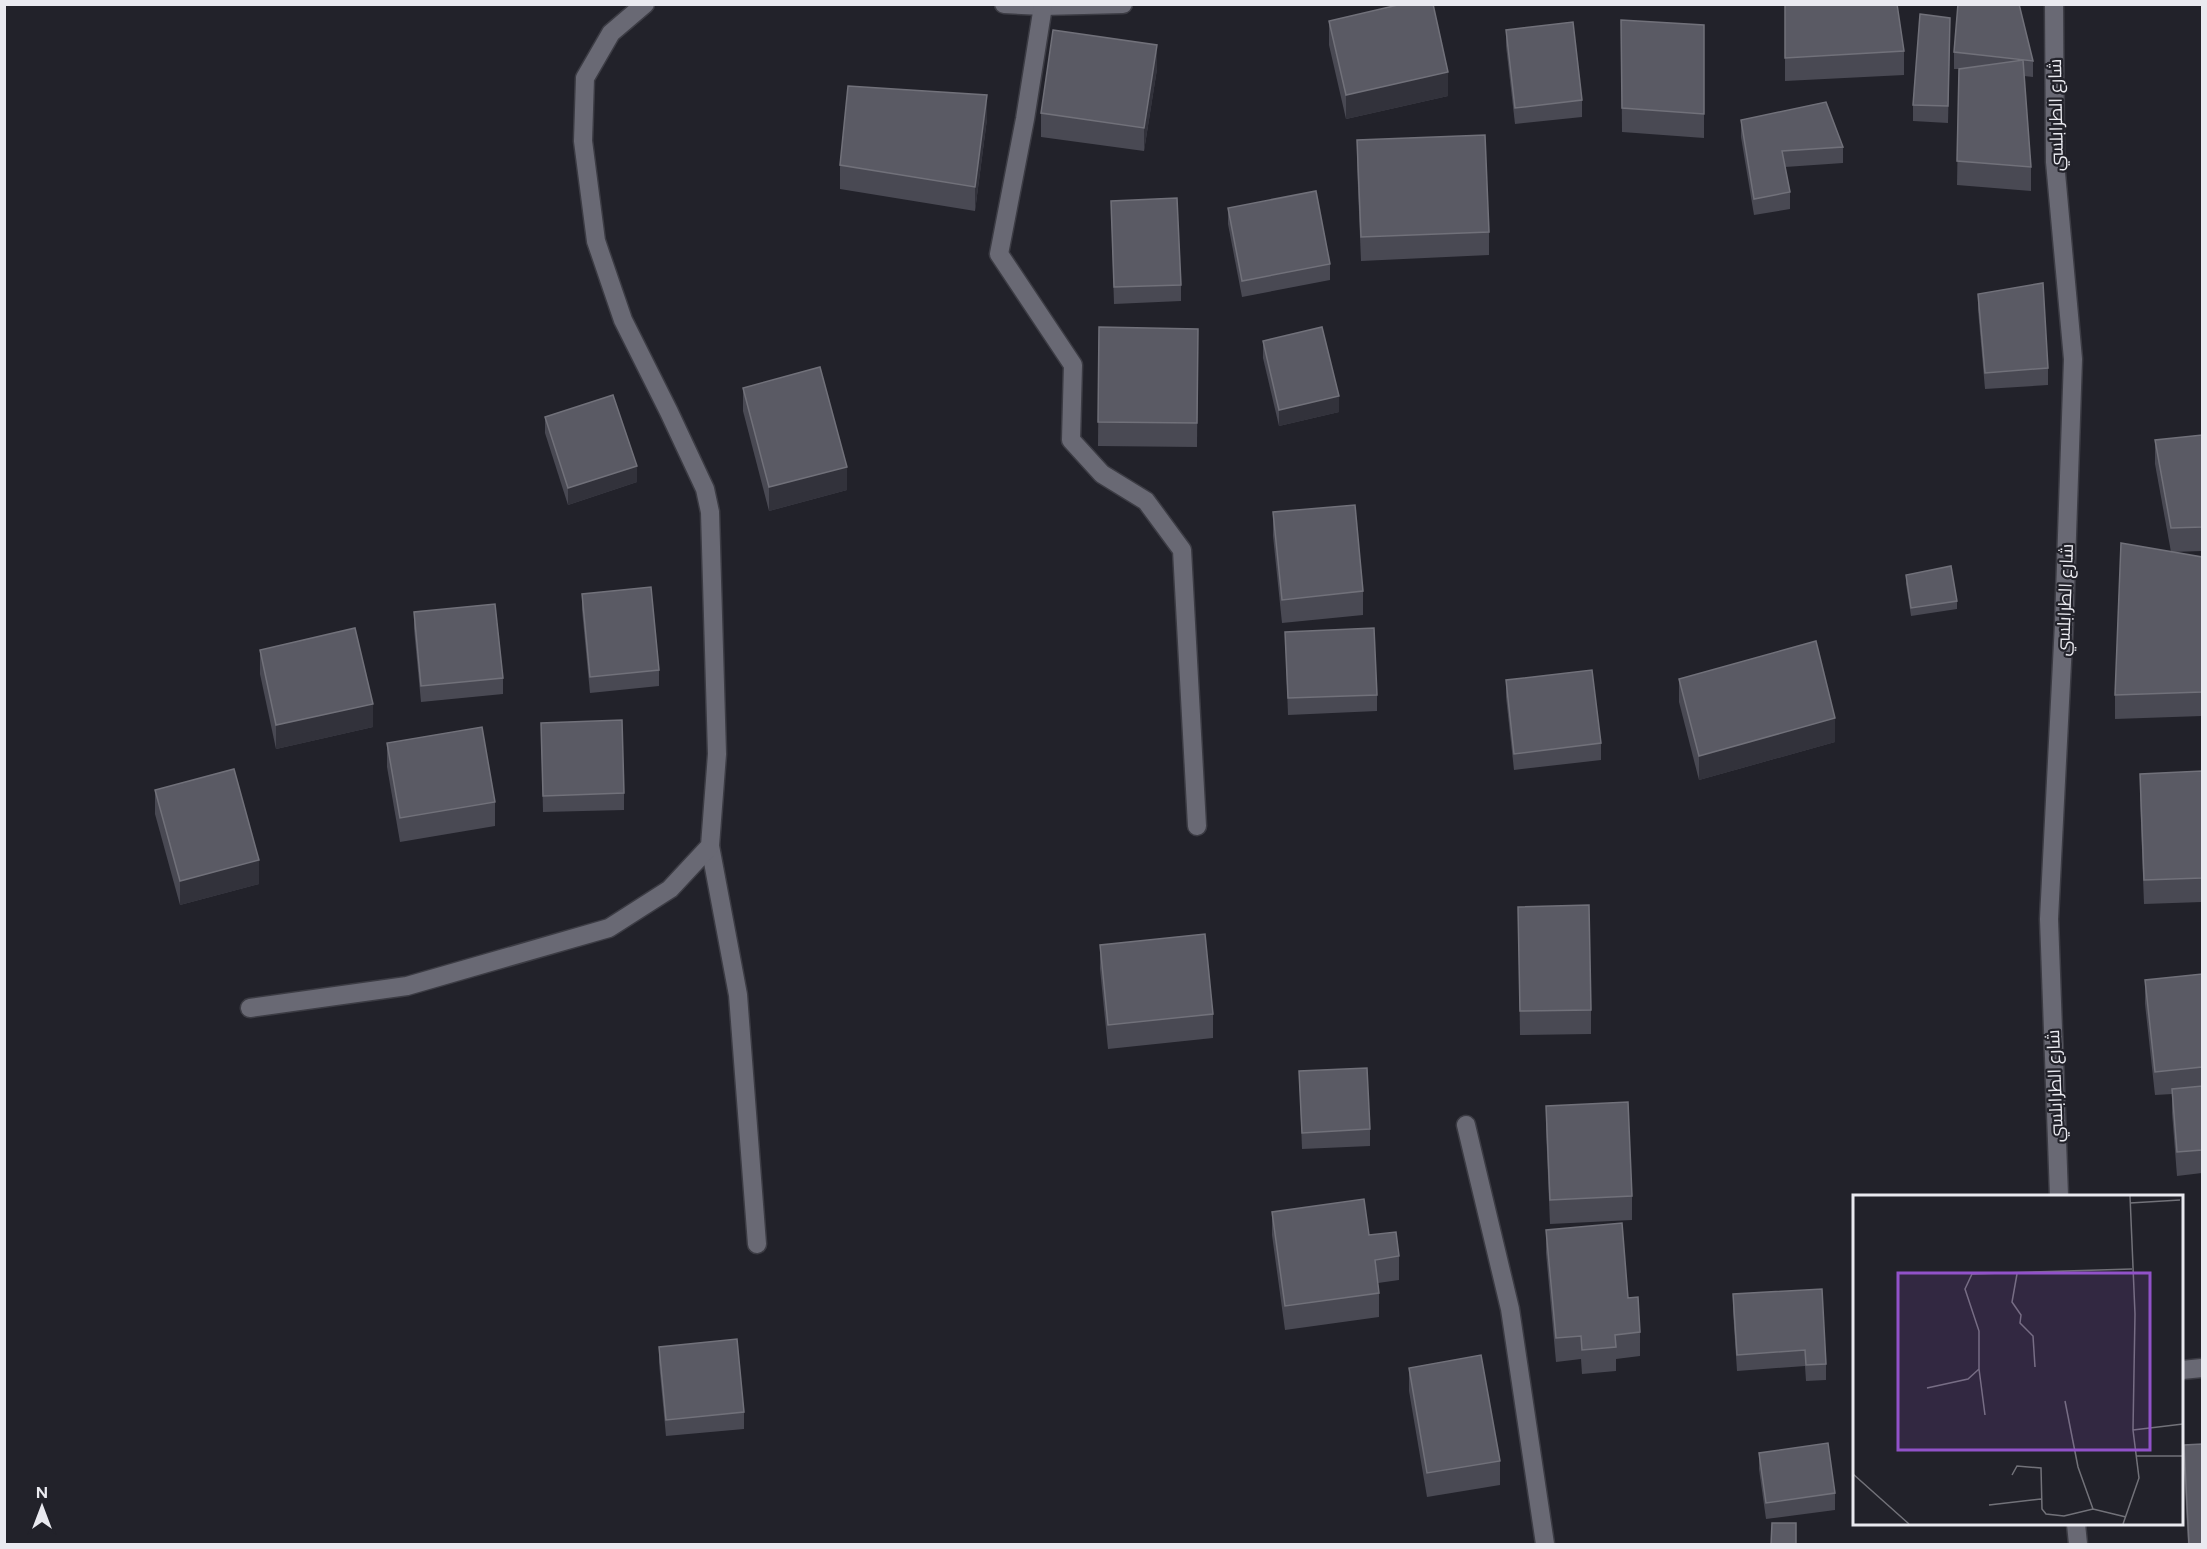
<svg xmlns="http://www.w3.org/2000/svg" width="2207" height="1549" viewBox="0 0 2207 1549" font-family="Figtree,Cairo,sans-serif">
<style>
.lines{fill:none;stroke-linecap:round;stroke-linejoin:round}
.street-casing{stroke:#3c3c44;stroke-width:21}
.street{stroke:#696974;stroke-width:18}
.wall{fill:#494953}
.shaded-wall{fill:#32323b}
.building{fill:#5a5a64;stroke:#71717a;stroke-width:1.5}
.labels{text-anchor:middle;stroke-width:4.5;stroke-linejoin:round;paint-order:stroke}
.street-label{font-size:18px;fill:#eaeaf0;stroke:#22222a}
.inset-road{fill:none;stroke:#727279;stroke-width:1.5}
.view{fill:#9152c9;fill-opacity:0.15;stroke:#9152c9;stroke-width:3}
.inset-edge{fill:none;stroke:#eaeaf0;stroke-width:3}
</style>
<rect width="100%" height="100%" fill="#22222a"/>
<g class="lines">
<g class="street-casing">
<g id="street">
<polyline points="1004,4 1043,6 1123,4"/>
<polyline points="2054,4 2055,162 2073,359 2064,623 2049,919 2059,1196"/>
<polyline points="1043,6 1025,119 999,254 1073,365 1071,440 1102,474 1146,501 1182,550 1197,826"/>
<polyline points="710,846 738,995 757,1244"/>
<polyline points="250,1008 407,986 609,928 670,889 710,846 717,754 710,512 705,489 669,412 623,320 596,241 583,141 585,78 611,33 645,4"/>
<polyline points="1466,1125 1510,1309 1545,1544"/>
<polyline points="2182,1370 2202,1368"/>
<polyline points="2076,1524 2078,1544"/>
</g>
</g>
<use href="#street" class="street"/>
</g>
<g class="wall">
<polygon points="1785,4 1904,51 1904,75 1785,81"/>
<polygon points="1621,20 1704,25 1704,138 1622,132"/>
<polygon points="1329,21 1448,96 1346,119 1329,45"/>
<polygon points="1506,30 1582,100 1582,117 1515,124 1506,46"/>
<polygon points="1950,34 1948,123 1913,121 1913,105"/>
<polygon points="1954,52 2033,61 2033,77 2024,76 2031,167 2031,191 1957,185 1959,69 1954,69"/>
<polygon points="1157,69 1144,151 1041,137 1041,113"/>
<polygon points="987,119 975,211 840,189 840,165"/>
<polygon points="1741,120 1843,147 1843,163 1785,167 1790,192 1790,209 1754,215 1741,137"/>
<polygon points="1357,140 1489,232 1489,255 1361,261 1357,164"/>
<polygon points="1111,201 1181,285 1181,301 1114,304"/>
<polygon points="1228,208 1330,264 1330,280 1242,297 1228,224"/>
<polygon points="1978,294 2048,368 2048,385 1985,389 1978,310"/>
<polygon points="1099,327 1198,329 1197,447 1098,446"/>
<polygon points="1263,341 1339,412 1279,426 1263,358"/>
<polygon points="743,388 847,490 769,511 743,411"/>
<polygon points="545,417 637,482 568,505 545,433"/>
<polygon points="2202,435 2202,551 2171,552 2155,464 2155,440"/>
<polygon points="1273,512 1363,591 1363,615 1282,623 1273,536"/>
<polygon points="2202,557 2202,716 2115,719 2115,695"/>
<polygon points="1906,575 1957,601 1957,609 1911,616 1906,584"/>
<polygon points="582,594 659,670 659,686 590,693 582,610"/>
<polygon points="414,612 503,678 503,694 421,702 414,629"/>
<polygon points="1285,632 1377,695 1377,711 1288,715"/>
<polygon points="260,650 373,727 276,749 260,674"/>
<polygon points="1679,679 1835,742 1699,780 1679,702"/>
<polygon points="1506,680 1601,743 1601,760 1514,770 1506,697"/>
<polygon points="541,723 624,793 624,810 543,812"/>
<polygon points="387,743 495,802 495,826 400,842 387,767"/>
<polygon points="2202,771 2202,902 2144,904 2140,797 2140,774"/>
<polygon points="155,790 259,884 180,905 155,814"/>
<polygon points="1518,907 1591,1010 1591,1034 1520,1035"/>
<polygon points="1100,945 1213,1014 1213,1038 1108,1049 1100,969"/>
<polygon points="2202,974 2202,1173 2177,1176 2172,1113 2172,1094 2155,1095 2145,1004 2145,980"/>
<polygon points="1299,1071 1370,1129 1370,1146 1302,1149"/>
<polygon points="1546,1106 1632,1196 1632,1220 1550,1224 1546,1129"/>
<polygon points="1272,1212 1369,1235 1399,1256 1399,1280 1378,1283 1379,1293 1379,1317 1285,1330 1272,1235"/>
<polygon points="1546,1230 1628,1298 1640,1332 1640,1356 1616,1359 1616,1371 1582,1374 1581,1359 1556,1362 1546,1253"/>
<polygon points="1733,1294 1826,1364 1826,1380 1806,1381 1805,1366 1737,1371 1733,1311"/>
<polygon points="659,1347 744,1412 744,1429 666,1436 659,1363"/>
<polygon points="1409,1368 1500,1461 1500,1485 1427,1497 1409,1391"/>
<polygon points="2184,1445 2202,1545 2188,1545 2184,1469"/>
<polygon points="1759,1453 1835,1493 1835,1510 1766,1519 1759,1469"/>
</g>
<g class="shaded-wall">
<polygon points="1157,45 1157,69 1144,151 1144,128"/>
<polygon points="1448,72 1448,96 1346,119 1346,95"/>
<polygon points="987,95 987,119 975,211 975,187"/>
<polygon points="1339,396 1339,412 1279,426 1279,410"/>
<polygon points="637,466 637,482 568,505 568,488"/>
<polygon points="847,467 847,490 769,511 769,487"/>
<polygon points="373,704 373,727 276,749 276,725"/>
<polygon points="1835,718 1835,742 1699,780 1699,756"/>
<polygon points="259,860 259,884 180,905 180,881"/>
</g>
<g class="building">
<polygon points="1402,4 1433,4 1448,72 1346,95 1329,21"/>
<polygon points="1785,4 1897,4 1904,51 1785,58"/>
<polygon points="1958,4 2019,4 2033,61 1954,52"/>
<polygon points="1920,14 1950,18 1948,106 1913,105"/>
<polygon points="1621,20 1704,25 1704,114 1622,108"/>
<polygon points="1573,22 1582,100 1515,108 1506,30"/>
<polygon points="1053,30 1157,45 1144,128 1041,113"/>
<polygon points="2023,60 2031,167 1957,161 1959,69"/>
<polygon points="848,86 987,95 975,187 840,165"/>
<polygon points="1826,102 1843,147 1782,151 1790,192 1754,199 1741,120"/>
<polygon points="1485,135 1489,232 1361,237 1357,140"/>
<polygon points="1316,191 1330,264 1242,281 1228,208"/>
<polygon points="1177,198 1181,285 1114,287 1111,201"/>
<polygon points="2043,283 2048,368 1985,373 1978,294"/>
<polygon points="1099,327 1198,329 1197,423 1098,422"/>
<polygon points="1322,327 1339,396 1279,410 1263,341"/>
<polygon points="820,367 847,467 769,487 743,388"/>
<polygon points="613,395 637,466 568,488 545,417"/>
<polygon points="2202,435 2202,527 2171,528 2155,440"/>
<polygon points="1355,505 1363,591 1282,600 1273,512"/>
<polygon points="2121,543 2202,557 2202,692 2115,695"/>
<polygon points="1951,566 1957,601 1911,608 1906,575"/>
<polygon points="651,587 659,670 590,677 582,594"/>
<polygon points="495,604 503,678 421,686 414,612"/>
<polygon points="355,628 373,704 276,725 260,650"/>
<polygon points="1374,628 1377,695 1288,698 1285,632"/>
<polygon points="1816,641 1835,718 1699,756 1679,679"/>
<polygon points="1592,670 1601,743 1514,754 1506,680"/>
<polygon points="622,720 624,793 543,796 541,723"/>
<polygon points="482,727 495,802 400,818 387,743"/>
<polygon points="234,769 259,860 180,881 155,790"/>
<polygon points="2202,771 2202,878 2144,880 2140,774"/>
<polygon points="1589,905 1591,1010 1520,1011 1518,907"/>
<polygon points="1205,934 1213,1014 1108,1025 1100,945"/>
<polygon points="2202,974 2202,1067 2155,1072 2145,980"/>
<polygon points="1367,1068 1370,1129 1302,1133 1299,1071"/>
<polygon points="2202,1086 2202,1150 2177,1152 2172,1089"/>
<polygon points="1628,1102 1632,1196 1550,1200 1546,1106"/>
<polygon points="1364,1199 1369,1235 1396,1232 1399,1256 1375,1260 1379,1293 1285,1306 1272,1212"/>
<polygon points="1622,1223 1628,1298 1638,1297 1640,1332 1615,1335 1616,1347 1582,1350 1581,1336 1556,1338 1546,1230"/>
<polygon points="1822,1289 1826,1364 1806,1365 1805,1350 1737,1355 1733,1294"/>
<polygon points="737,1339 744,1412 666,1420 659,1347"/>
<polygon points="1481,1355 1500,1461 1427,1473 1409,1368"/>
<polygon points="1828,1443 1835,1493 1766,1503 1759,1453"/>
<polygon points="2202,1444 2202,1545 2189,1545 2184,1445"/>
<polygon points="1772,1523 1796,1523 1796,1545 1771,1545"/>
</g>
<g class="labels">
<g class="street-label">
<text transform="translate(2056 115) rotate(-91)" y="6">شارع الطرابلسي</text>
<text transform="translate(2065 600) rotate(-88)" y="6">شارع الطرابلسي</text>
<text transform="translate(2055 1086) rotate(-92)" y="6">شارع الطرابلسي</text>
</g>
</g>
<g transform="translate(1853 1195)">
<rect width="330" height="330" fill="#22222a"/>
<path class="inset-road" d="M277,8L327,5M164,79L159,107L168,120L167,128L180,141L182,172M126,174L132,220M74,193L115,184L126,174V136L112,94L119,79L279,74M212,206L225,272L240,314M280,235L330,229M283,261H330M0,279L56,329M159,280L164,271L188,273L189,314L193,319L211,321L240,314L273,322M136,310L188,304M270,329L286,283L280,235L282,119L277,1"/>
<path class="view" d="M45,78H297V255H45Z"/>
<rect width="330" height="330" class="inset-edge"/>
</g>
<rect width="2207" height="1549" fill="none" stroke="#eaeaf0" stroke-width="12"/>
<g transform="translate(42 1507)" stroke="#22222a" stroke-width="4.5" paint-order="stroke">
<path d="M0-4.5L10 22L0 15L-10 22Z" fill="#eaeaf0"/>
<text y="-9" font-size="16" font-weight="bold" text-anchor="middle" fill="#eaeaf0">N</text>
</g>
</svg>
